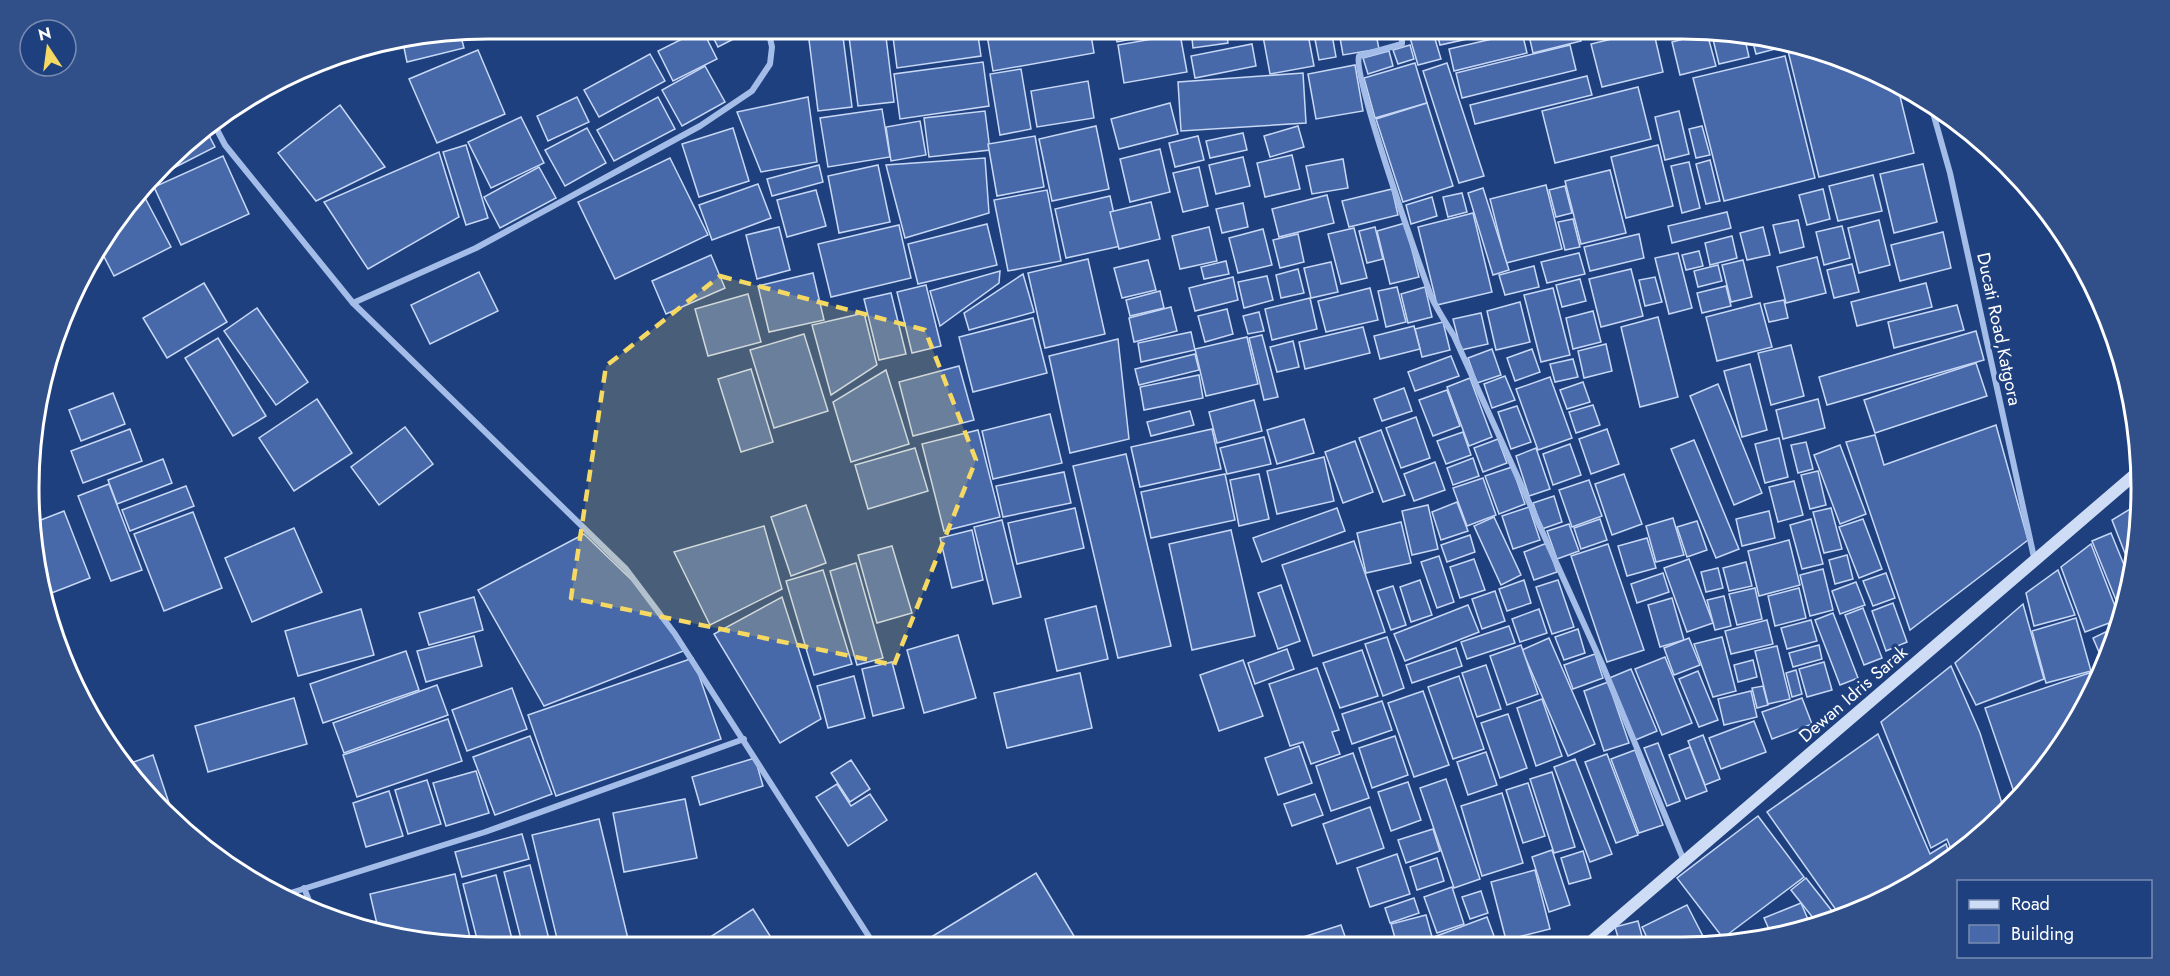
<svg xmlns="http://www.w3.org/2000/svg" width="2170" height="976" viewBox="0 0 2170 976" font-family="Jost,sans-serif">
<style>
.building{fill:#4869a9;stroke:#c7d8f6;stroke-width:1.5}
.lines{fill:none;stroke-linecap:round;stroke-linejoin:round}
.minor{stroke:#a3bce8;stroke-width:6}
.secondary{stroke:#cedcf6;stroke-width:12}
.marked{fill:#f6d963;fill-opacity:0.2;stroke:#f6d963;stroke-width:4.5;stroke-dasharray:12 8;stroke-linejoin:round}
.labels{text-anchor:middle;stroke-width:6;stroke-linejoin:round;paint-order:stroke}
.street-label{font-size:18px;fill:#fff;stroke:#1f407f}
.rim{fill:none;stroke:#fff;stroke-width:3}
</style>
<rect width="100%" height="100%" fill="#1f407f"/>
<g class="building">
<polygon points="663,29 692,29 667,38"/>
<polygon points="702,29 717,59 673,81 658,51"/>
<polygon points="709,29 753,29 718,47"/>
<polygon points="842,29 852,107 818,111 808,32"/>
<polygon points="848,29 885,29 894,102 858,106"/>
<polygon points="892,29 977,29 981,56 897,68"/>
<polygon points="986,29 1090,29 1094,53 993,71"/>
<polygon points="1114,29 1186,29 1117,42"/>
<polygon points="1191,29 1226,29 1228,43 1193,48"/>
<polygon points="1278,29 1307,29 1314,66 1270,74 1262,31"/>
<polygon points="1313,29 1331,29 1336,57 1319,60"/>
<polygon points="1357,29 1375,29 1379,49 1343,55 1339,32"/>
<polygon points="1415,29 1432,29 1441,59 1418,65 1408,31"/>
<polygon points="1436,29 1513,29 1440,45"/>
<polygon points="1539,29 1578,29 1581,41 1533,53 1528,31"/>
<polygon points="1653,29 1663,72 1602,87 1591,44"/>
<polygon points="1662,29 1682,29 1693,30 1664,37"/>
<polygon points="1711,31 1744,35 1749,57 1719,64"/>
<polygon points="1522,32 1527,53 1454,71 1449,49"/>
<polygon points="460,33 464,48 407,62 403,43"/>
<polygon points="1707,33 1716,66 1680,75 1672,42"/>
<polygon points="1180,34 1187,72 1124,83 1118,45"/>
<polygon points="1751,35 1771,37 1794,44 1756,54"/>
<polygon points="1252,44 1256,66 1195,78 1191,56"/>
<polygon points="1410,45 1414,59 1398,64 1393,50"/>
<polygon points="1570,45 1576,70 1462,98 1456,73"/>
<polygon points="1803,47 1858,63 1897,84 1914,153 1819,177 1788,51"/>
<polygon points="478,50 505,114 437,143 409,79"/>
<polygon points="1389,51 1393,66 1368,74 1363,58"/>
<polygon points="650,54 665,81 599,117 584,90"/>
<polygon points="1785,56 1815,178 1724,201 1693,78"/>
<polygon points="983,62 989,106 900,119 894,74"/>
<polygon points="1415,63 1427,103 1375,118 1364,78"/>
<polygon points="1447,63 1484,176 1459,183 1423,71"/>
<polygon points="1355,65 1363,111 1316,119 1308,74"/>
<polygon points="705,66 725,102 682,126 662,90"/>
<polygon points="1021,69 1031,129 1000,135 990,74"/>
<polygon points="1303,73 1306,123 1181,131 1178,82"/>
<polygon points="1587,76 1592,95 1475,124 1470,105"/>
<polygon points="1088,81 1094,118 1037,127 1031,91"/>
<polygon points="1638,87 1651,139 1555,163 1542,111"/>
<polygon points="577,97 589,122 548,141 537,116"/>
<polygon points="658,97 675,129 614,161 597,130"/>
<polygon points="808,97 817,162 761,172 737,112"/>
<polygon points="1170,103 1178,134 1119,149 1111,119"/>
<polygon points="1427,103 1453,186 1403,202 1376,119"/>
<polygon points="340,105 385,167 316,201 278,153"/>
<polygon points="882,109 890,157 828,167 820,118"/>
<polygon points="985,111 990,150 929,157 924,118"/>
<polygon points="1679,111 1689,154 1665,160 1655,117"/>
<polygon points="521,117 544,163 491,188 468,142"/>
<polygon points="920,121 926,155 891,161 886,127"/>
<polygon points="1096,126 1109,189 1052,201 1039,139"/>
<polygon points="1298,126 1304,147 1270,157 1264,136"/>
<polygon points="1702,126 1710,155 1696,158 1689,129"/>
<polygon points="205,128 215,147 158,176 185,142"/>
<polygon points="587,128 606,163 565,186 545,150"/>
<polygon points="733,128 749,181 699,197 682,144"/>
<polygon points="1243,133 1247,150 1210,158 1206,141"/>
<polygon points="1035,136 1044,187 997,196 988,144"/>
<polygon points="1198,136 1204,160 1175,167 1169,143"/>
<polygon points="466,145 488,218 466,225 443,152"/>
<polygon points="1658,145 1673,206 1626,218 1611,157"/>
<polygon points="1160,149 1170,192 1130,202 1120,159"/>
<polygon points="439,152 459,217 368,269 324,202"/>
<polygon points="1292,155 1300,189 1265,197 1257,163"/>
<polygon points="223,156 249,214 181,245 154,187"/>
<polygon points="1243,157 1250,186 1216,194 1209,165"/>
<polygon points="670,158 708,235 615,279 578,202"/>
<polygon points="985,158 989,213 905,238 886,165"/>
<polygon points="1343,159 1348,188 1312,194 1306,166"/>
<polygon points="1710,160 1720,201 1706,204 1696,164"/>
<polygon points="1689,162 1700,208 1682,213 1671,166"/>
<polygon points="1923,164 1937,222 1894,233 1880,174"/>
<polygon points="819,165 823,182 772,196 767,179"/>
<polygon points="878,165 890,222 839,233 828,176"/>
<polygon points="539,167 556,198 500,228 484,197"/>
<polygon points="1199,167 1208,206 1183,212 1173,173"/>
<polygon points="1610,170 1626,233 1581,244 1565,181"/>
<polygon points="1873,175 1882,211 1838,221 1829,186"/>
<polygon points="758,184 771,218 712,240 699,205"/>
<polygon points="1546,185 1562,249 1506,263 1490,199"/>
<polygon points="1565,186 1572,213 1556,217 1549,190"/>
<polygon points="1483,188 1509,270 1493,275 1468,193"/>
<polygon points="1392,189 1398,215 1349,227 1342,201"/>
<polygon points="1823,189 1830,219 1807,225 1799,195"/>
<polygon points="816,190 826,226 787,237 777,200"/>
<polygon points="1047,190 1061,261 1008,271 994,200"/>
<polygon points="1462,193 1467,212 1448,217 1443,197"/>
<polygon points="143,194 171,247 114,276 99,247"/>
<polygon points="1327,195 1334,223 1279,237 1272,209"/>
<polygon points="1110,196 1121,246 1066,258 1055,209"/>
<polygon points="1432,197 1437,216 1411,224 1406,205"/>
<polygon points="1151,202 1160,239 1119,249 1110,212"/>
<polygon points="1243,203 1248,227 1222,233 1216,209"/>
<polygon points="1727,212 1731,228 1672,243 1668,226"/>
<polygon points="1473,213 1492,292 1437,305 1418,227"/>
<polygon points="1573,219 1580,247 1565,250 1558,222"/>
<polygon points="1798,220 1804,247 1780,253 1773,225"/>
<polygon points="1879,220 1890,265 1859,273 1848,228"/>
<polygon points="1405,223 1419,277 1390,284 1377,231"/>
<polygon points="987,224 997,265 918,284 908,244"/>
<polygon points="899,225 911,278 831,297 818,244"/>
<polygon points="1842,226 1850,258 1824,265 1816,232"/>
<polygon points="779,227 790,270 757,279 746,235"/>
<polygon points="1209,227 1217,261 1180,269 1172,236"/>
<polygon points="1375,227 1383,259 1367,263 1359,231"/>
<polygon points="1763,227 1770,255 1747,260 1740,233"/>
<polygon points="1354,228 1367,278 1341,284 1328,234"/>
<polygon points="1263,229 1272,265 1238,273 1229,238"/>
<polygon points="1943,232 1951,268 1900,281 1891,245"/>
<polygon points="1298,234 1304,262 1280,268 1273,240"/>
<polygon points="1639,234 1644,258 1590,271 1584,247"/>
<polygon points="1732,236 1737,258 1710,265 1705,243"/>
<polygon points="1699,251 1703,266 1686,270 1682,255"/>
<polygon points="1579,253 1585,274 1547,283 1541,262"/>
<polygon points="1678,253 1692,308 1669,314 1655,258"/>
<polygon points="711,255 725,288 666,314 652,281"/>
<polygon points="1817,257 1826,293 1786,303 1777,267"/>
<polygon points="1088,259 1105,334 1045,348 1028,273"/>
<polygon points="1148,260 1156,290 1122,298 1114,268"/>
<polygon points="1743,260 1752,297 1731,302 1722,265"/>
<polygon points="1226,261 1229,274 1204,279 1201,267"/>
<polygon points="1331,262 1338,292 1311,298 1304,268"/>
<polygon points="1852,264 1859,292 1834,298 1827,270"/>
<polygon points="1718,265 1722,281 1698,287 1694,271"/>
<polygon points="1534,266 1539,287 1505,295 1499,275"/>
<polygon points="1298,269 1304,293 1281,298 1276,275"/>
<polygon points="1631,269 1643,316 1601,327 1589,279"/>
<polygon points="1000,271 999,283 940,326 930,291"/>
<polygon points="479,272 498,311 430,344 411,305"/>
<polygon points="813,273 824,320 769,332 758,286"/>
<polygon points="1023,274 1034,312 969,330 964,313"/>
<polygon points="1267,276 1273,300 1244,308 1238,282"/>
<polygon points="1233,277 1238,300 1195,311 1189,288"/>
<polygon points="1655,277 1662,302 1645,306 1639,280"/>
<polygon points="1580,279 1586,301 1562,307 1556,285"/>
<polygon points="204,283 227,322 167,358 143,318"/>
<polygon points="1926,283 1932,307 1857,326 1851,302"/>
<polygon points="926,285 941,346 912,353 897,292"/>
<polygon points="1726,286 1731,306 1702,313 1697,293"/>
<polygon points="1397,287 1406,322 1386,327 1378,291"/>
<polygon points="1425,287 1432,317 1408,323 1401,294"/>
<polygon points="1370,288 1378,320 1326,332 1318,301"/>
<polygon points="1553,288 1570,355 1541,362 1524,295"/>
<polygon points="1160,291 1164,308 1130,316 1126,300"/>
<polygon points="891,293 906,354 879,360 864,299"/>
<polygon points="748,294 761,342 708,356 695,309"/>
<polygon points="1310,298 1317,329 1272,340 1265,309"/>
<polygon points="1784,300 1788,318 1769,322 1764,304"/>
<polygon points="1520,302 1530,342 1496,350 1487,311"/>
<polygon points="1760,303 1772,347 1717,361 1706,317"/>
<polygon points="1957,305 1964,330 1894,348 1888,322"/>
<polygon points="1171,307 1177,331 1134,342 1129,318"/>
<polygon points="257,308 308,382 276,405 224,331"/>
<polygon points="1227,309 1233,334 1205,342 1198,316"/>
<polygon points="1593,311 1601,342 1573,349 1566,318"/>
<polygon points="1259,312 1264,331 1248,334 1243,316"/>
<polygon points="864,313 877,365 831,395 812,325"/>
<polygon points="1481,313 1488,344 1461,350 1453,319"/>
<polygon points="1658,317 1678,397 1640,407 1621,327"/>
<polygon points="1033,318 1047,373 973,392 959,337"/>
<polygon points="1443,322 1450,350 1422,357 1415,329"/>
<polygon points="1414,326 1420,349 1380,359 1374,336"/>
<polygon points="1363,327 1370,353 1305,369 1299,342"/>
<polygon points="1976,331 1984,360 1827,405 1819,377"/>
<polygon points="1191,332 1195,350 1141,362 1138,343"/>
<polygon points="804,334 828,411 774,428 750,350"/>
<polygon points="1262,335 1278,397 1264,400 1249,338"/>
<polygon points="1247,337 1258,384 1206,396 1195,349"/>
<polygon points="218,338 266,416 233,436 185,358"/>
<polygon points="1118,339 1129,439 1070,453 1049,356"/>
<polygon points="1293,341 1299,367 1277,372 1270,347"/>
<polygon points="1606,344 1612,371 1584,378 1578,351"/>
<polygon points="1791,345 1804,396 1771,405 1758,353"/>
<polygon points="1492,349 1501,375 1477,383 1468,358"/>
<polygon points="1532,349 1540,372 1515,381 1507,358"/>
<polygon points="1195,354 1199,370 1139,385 1135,369"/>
<polygon points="1451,356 1459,376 1415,391 1408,372"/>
<polygon points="1573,359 1578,377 1555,382 1550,364"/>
<polygon points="1976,363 1987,396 1875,433 1864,400"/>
<polygon points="1750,364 1767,430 1742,437 1724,371"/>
<polygon points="959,366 974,420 913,436 899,382"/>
<polygon points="751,369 773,442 741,452 718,379"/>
<polygon points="886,370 909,444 851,462 833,402"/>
<polygon points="1199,375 1203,398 1144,410 1140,387"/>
<polygon points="1505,376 1515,400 1492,408 1484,384"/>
<polygon points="1550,377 1572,438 1538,450 1516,389"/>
<polygon points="1470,378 1492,437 1469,446 1447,387"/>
<polygon points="1583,382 1590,402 1567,409 1560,390"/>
<polygon points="1718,384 1762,493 1734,505 1690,396"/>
<polygon points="1404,388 1412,411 1382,421 1374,399"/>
<polygon points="1447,390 1460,426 1433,436 1419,400"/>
<polygon points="113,393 125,424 81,441 69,410"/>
<polygon points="317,399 352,453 294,491 259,438"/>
<polygon points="1818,399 1825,428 1783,439 1776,410"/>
<polygon points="1254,400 1262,431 1217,443 1209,412"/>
<polygon points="1593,405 1600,425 1576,433 1569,412"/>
<polygon points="1517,406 1531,442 1511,449 1498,412"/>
<polygon points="1190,411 1194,425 1151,436 1147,422"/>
<polygon points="1050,414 1062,463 993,479 982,431"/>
<polygon points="1416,417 1430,458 1401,468 1386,428"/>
<polygon points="1304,419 1314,453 1277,464 1267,430"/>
<polygon points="1996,425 2028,540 1910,630 1846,442 1875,435 1884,465"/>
<polygon points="405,427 433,464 379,505 351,467"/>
<polygon points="130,429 142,461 83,483 71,451"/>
<polygon points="1212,429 1221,469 1140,487 1131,447"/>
<polygon points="1607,429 1619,464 1591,474 1579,439"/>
<polygon points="978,430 1000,517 944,531 922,444"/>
<polygon points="1381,430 1405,495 1383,502 1359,438"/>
<polygon points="1463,432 1471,455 1446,464 1437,441"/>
<polygon points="1264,437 1271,464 1227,474 1220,448"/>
<polygon points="1779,438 1788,477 1765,483 1755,444"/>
<polygon points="1498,439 1507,463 1483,472 1474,448"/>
<polygon points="1694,440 1739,549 1716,558 1671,449"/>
<polygon points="1355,441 1373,492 1343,503 1325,452"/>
<polygon points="1806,442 1813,469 1798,473 1791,445"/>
<polygon points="1570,444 1581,475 1553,485 1543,454"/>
<polygon points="1840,445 1866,514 1840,524 1814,455"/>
<polygon points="915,448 928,491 868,509 855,465"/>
<polygon points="1536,448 1550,489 1529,496 1516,456"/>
<polygon points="1126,454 1171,646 1118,658 1073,466"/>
<polygon points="1324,457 1334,501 1277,514 1267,471"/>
<polygon points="1473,458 1479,476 1453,485 1447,468"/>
<polygon points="163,459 172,483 117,504 108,480"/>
<polygon points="1435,462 1445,490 1414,501 1404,474"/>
<polygon points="1512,467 1525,504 1499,514 1485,476"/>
<polygon points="1818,471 1826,505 1810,509 1801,475"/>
<polygon points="1064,472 1071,503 1003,517 996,486"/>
<polygon points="1225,474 1235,520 1151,538 1141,492"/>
<polygon points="1259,474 1269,519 1239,526 1230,480"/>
<polygon points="1624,474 1642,524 1612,535 1595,484"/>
<polygon points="1483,478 1496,515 1467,526 1453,488"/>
<polygon points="1589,480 1602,516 1572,527 1559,490"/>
<polygon points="1794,481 1803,515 1778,522 1769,487"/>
<polygon points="109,484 142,570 111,581 78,496"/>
<polygon points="186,486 194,506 130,531 122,510"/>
<polygon points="1554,496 1562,522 1542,529 1533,503"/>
<polygon points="1457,502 1468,531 1441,540 1432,512"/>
<polygon points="2140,503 2133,574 2112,520"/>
<polygon points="806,505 826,563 791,576 771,517"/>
<polygon points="1428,505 1438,549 1412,555 1402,511"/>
<polygon points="1529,507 1540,540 1513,549 1502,516"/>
<polygon points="1075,508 1084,548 1017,564 1008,523"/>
<polygon points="1337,508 1345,531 1262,562 1253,538"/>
<polygon points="1831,508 1842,549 1824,553 1813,512"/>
<polygon points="64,511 90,578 44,596 32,548 33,523"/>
<polygon points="1769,511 1775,538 1742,546 1736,519"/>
<polygon points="193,512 222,588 164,611 134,534"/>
<polygon points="1494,517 1521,575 1501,585 1474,526"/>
<polygon points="1673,518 1684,555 1656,562 1646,526"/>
<polygon points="1600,519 1607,540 1581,549 1574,528"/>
<polygon points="1811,519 1823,564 1802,569 1790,525"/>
<polygon points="1863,519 1882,569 1859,578 1839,527"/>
<polygon points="1002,520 1021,597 993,604 974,527"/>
<polygon points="1697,521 1707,550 1687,557 1677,527"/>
<polygon points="1401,522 1411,563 1366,573 1357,533"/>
<polygon points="1569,524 1579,551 1557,559 1547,531"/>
<polygon points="764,526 782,589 710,625 674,552"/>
<polygon points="294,528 322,592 252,622 225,558"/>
<polygon points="972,530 983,580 952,588 940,538"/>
<polygon points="1231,530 1255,636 1192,650 1169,544"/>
<polygon points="2111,533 2131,582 2127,595 2116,600 2092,541"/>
<polygon points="584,534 640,588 686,650 544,706 478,590"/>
<polygon points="1470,535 1475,552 1447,562 1441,545"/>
<polygon points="1647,538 1656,568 1627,576 1618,546"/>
<polygon points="1789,540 1800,585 1759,596 1748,551"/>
<polygon points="1354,541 1385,632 1313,656 1282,565"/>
<polygon points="1547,543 1557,572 1534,580 1524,552"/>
<polygon points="1608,544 1644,650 1607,662 1571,556"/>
<polygon points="2091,544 2120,619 2085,632 2061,567"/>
<polygon points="892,546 912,613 877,623 858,555"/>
<polygon points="1847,555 1853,579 1835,584 1829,560"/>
<polygon points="1439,556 1454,602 1437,608 1421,562"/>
<polygon points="1474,559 1485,590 1460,598 1450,567"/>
<polygon points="1689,559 1713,623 1687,632 1664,568"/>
<polygon points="1746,562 1752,586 1729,591 1723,568"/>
<polygon points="856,563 883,658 857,665 830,571"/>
<polygon points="1718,568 1723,588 1706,592 1701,572"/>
<polygon points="1823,569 1833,610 1810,616 1800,575"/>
<polygon points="823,570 852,664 814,675 786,581"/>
<polygon points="2058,570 2075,615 2034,626 2026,593"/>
<polygon points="1663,573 1669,592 1637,603 1631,584"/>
<polygon points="1886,573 1895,598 1873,606 1863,581"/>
<polygon points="1420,580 1432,615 1411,622 1400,587"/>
<polygon points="1524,580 1531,603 1507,611 1499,589"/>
<polygon points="1558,580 1574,627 1552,634 1536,587"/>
<polygon points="1856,582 1865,605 1840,614 1832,591"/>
<polygon points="1281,585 1300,641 1278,649 1258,593"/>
<polygon points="1393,586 1406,625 1391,630 1377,591"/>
<polygon points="1755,588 1762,619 1737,625 1729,594"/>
<polygon points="1799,588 1806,618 1775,626 1768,596"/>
<polygon points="1495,591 1505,621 1482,629 1472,599"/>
<polygon points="1724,596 1731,626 1715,630 1707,600"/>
<polygon points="474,597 483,630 429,645 419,613"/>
<polygon points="782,597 821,719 780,743 714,634"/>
<polygon points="1672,598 1684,640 1660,647 1648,605"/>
<polygon points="1893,603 1907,642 1886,651 1872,611"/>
<polygon points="2023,604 2044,679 1976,705 1955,663"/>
<polygon points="1468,605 1479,632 1405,661 1394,634"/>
<polygon points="1096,606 1108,659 1057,671 1045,619"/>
<polygon points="1863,608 1882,658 1864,665 1845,615"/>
<polygon points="361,609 374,655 298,676 285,631"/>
<polygon points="1539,609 1547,633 1520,642 1512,619"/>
<polygon points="1833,613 1858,678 1840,685 1815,620"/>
<polygon points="2076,618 2091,671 2046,683 2032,631"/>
<polygon points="1767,620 1773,644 1731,654 1725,631"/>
<polygon points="1811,620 1817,641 1787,649 1781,628"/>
<polygon points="1509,626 1515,643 1467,659 1461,642"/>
<polygon points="2118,626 2107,664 2105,666 2093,638"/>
<polygon points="1578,629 1585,653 1564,660 1555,637"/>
<polygon points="958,635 976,698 924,713 907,650"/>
<polygon points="474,636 482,666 426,682 417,651"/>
<polygon points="1387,637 1404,688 1383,696 1365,644"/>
<polygon points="1722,637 1736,691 1713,697 1694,644"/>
<polygon points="1549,638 1595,744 1568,756 1522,650"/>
<polygon points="1689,638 1700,665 1674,675 1664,648"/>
<polygon points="1521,645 1538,694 1507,705 1490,656"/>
<polygon points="1819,645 1822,659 1793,667 1789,653"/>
<polygon points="1777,646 1790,699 1768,704 1755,651"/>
<polygon points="1456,648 1462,666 1412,683 1406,665"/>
<polygon points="1287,649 1294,669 1255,684 1248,663"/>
<polygon points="1362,650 1378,696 1340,708 1323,663"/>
<polygon points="406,651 419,690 323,723 310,684"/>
<polygon points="1595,654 1603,678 1573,689 1564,665"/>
<polygon points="1665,657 1692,723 1662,735 1635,669"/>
<polygon points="693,658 721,739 556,796 528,715"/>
<polygon points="1243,660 1263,716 1219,731 1200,675"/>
<polygon points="1753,660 1757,677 1738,682 1734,665"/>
<polygon points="892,662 904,708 873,716 862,669"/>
<polygon points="1824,662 1832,690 1807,697 1799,669"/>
<polygon points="1486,665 1501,709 1477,717 1462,673"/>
<polygon points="1951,666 1980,733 2004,810 1962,852 1954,857 1947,839 1931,848 1881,722"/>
<polygon points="1317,668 1339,730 1332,732 1340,754 1311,764 1303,742 1290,746 1269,684"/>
<polygon points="1631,669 1657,731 1633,741 1607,679"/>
<polygon points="2101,669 2102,672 2047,767 2026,788 2014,792 1985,708"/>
<polygon points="1796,670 1802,694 1792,697 1786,673"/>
<polygon points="1698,671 1718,720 1699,727 1679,679"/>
<polygon points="1080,673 1092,728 1007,748 994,693"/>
<polygon points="854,676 865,718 828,728 817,686"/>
<polygon points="1459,676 1484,749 1453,759 1428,687"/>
<polygon points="1608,682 1629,743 1604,751 1584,691"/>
<polygon points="437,685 448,715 344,753 333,723"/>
<polygon points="1763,686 1768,705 1757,708 1752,688"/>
<polygon points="512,688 527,729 467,751 452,710"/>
<polygon points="1423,691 1449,765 1414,777 1388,703"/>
<polygon points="1751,691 1757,717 1724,725 1718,699"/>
<polygon points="294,698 307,744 208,772 195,726"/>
<polygon points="1802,698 1812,724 1772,739 1762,712"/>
<polygon points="1542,699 1562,756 1536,766 1517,708"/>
<polygon points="1382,701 1392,730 1352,744 1342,714"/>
<polygon points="1508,714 1527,768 1500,778 1481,723"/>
<polygon points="448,719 462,761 357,797 343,755"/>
<polygon points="1754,721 1766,752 1721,769 1709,738"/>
<polygon points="1878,734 1930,854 1946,844 1951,858 1858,912 1841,917 1767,812"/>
<polygon points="1703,735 1720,779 1705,785 1688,741"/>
<polygon points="530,736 552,794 495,815 473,757"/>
<polygon points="1395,736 1408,775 1372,788 1359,748"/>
<polygon points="1658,743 1680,801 1667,806 1644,748"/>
<polygon points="1299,746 1312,783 1278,795 1265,758"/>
<polygon points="1690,747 1707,791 1686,799 1669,755"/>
<polygon points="1635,750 1663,825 1639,833 1611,759"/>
<polygon points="1486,752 1497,785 1468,795 1457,762"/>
<polygon points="1353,753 1369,798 1331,811 1316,766"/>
<polygon points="1607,754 1638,835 1616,843 1585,762"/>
<polygon points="153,755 170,806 164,808 128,764"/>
<polygon points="755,758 763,786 700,805 692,777"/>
<polygon points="1575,759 1612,854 1590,862 1554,767"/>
<polygon points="851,760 870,789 850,802 831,773"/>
<polygon points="476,771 489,813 446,826 433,783"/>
<polygon points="1552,772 1575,847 1554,853 1530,779"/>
<polygon points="1446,779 1480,879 1454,888 1420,788"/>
<polygon points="427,780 441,824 408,834 395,790"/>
<polygon points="1408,782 1421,820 1391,831 1378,792"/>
<polygon points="1528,783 1545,836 1523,843 1506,790"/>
<polygon points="837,784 851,806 870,794 887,820 848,846 816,797"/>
<polygon points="389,791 403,836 366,847 353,803"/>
<polygon points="1502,793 1523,863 1482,876 1461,806"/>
<polygon points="1315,794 1323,815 1292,826 1284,804"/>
<polygon points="685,799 697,858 624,872 613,813"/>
<polygon points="1370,807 1384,848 1337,864 1323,824"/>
<polygon points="1758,816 1804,877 1723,938 1677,878"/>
<polygon points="599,819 630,947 559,947 532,835"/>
<polygon points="1433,829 1440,851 1406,863 1398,840"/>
<polygon points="522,834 529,859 462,877 455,852"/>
<polygon points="1552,850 1570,905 1549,912 1532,857"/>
<polygon points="1583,851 1591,878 1569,884 1561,858"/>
<polygon points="1397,854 1410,894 1370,907 1357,868"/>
<polygon points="1437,858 1444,881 1417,890 1410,867"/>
<polygon points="530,865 551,947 523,947 504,872"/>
<polygon points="1535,870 1550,929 1506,940 1491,882"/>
<polygon points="1036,873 1080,946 933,946 928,939"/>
<polygon points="455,874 472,946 398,939 379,933 370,894"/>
<polygon points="496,875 514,947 479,947 463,884"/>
<polygon points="1806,878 1836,916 1831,920 1817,923 1791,890"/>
<polygon points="1452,887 1464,924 1437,933 1424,897"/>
<polygon points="1481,891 1488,913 1470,919 1462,897"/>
<polygon points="1414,898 1419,913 1390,923 1385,908"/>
<polygon points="1801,903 1810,924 1772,936 1764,918"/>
<polygon points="1687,905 1707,944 1650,944 1642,927"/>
<polygon points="753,909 777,947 695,947"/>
<polygon points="1426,915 1434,944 1397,945 1391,924"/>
<polygon points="1487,917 1497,944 1437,944 1434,937"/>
<polygon points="1638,921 1644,944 1620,944 1615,927"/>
<polygon points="1341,925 1348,945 1299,945 1297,939"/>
</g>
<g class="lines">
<g class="minor">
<path d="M1402,29V44L1359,56C1352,74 1420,266 1431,296C1437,310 1446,323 1454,336L1602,664L1684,861"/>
<polyline points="1930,102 1950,173 2035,562"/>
<polyline points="213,122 225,145 353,303 626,569 675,634 875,946"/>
<polyline points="353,303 476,248 700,126 752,91 770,64 772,47 768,29"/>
<polyline points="304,888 314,913"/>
<polyline points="284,895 485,832 744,739"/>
</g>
<polyline class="secondary" points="1588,944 2140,470"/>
</g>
<path class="marked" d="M720,276L925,330L976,460L894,665L571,598L606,366Z"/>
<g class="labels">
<g class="street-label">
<text transform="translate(1999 329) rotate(78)" y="6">Ducati Road,Katgora</text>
<text transform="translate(1853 694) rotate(-41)" y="6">Dewan Idris Sarak</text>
</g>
</g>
<path d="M0 0H2170V976H0ZM488 39H1682A449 449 0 0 1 2131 488V488A449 449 0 0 1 1682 937H488A449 449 0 0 1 39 488V488A449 449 0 0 1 488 39Z" fill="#314f89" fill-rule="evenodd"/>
<path class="rim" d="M488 39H1682A449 449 0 0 1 2131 488V488A449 449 0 0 1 1682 937H488A449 449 0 0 1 39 488V488A449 449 0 0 1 488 39Z"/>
<rect x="1957" y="880" width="195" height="78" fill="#1f407f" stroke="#798cb2" stroke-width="1.5"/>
<rect x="1969" y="900" width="30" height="9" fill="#cedcf6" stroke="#798cb2" stroke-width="1.5"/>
<text x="2011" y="910" font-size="18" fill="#ffffff">Road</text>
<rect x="1969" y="925" width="30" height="18" fill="#4869a9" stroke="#798cb2" stroke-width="1.5"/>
<text x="2011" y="940" font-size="18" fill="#ffffff">Building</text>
<g transform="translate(48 48) rotate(347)"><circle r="28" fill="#1f407f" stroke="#798cb2" stroke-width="1.5"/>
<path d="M0-4.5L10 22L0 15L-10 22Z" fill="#f6d963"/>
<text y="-9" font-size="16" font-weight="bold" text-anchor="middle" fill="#ffffff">N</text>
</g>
</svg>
